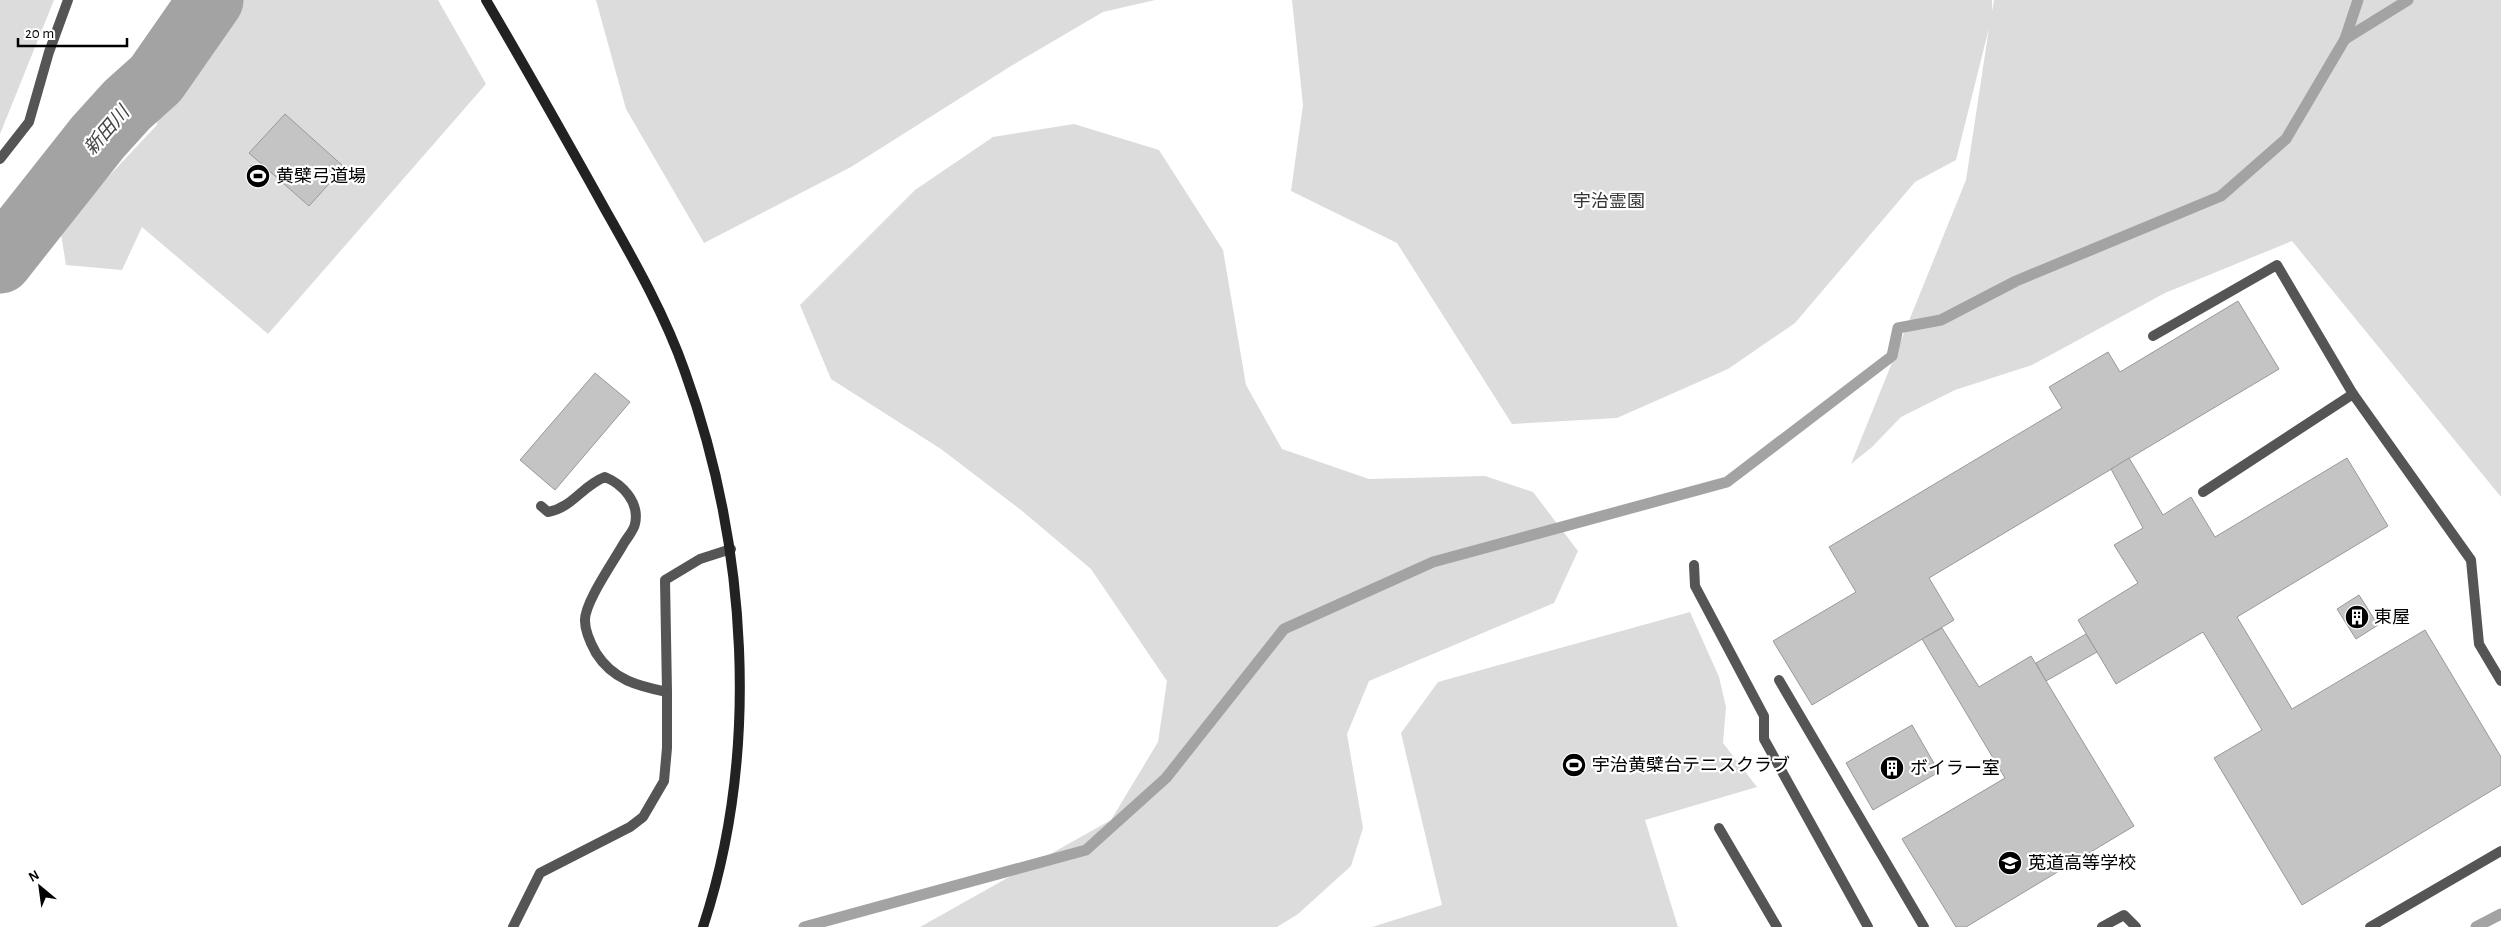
<svg xmlns="http://www.w3.org/2000/svg" width="2501" height="927" viewBox="0 0 2501 927" font-family="'Alegreya Sans','Noto Sans JP',sans-serif">
<style>
.green{fill:#dcdcdc}
.lines{fill:none;stroke-linecap:round;stroke-linejoin:round}
.stream{stroke:#a3a3a3;stroke-width:11}
.river{stroke:#a3a3a3;stroke-width:65}
.building{fill:#c4c4c4;stroke:#999}
.lane{stroke:#555;stroke-width:10}
.street{stroke:#555;stroke-width:10}
.secondary{stroke:#222;stroke-width:10}
.labels{text-anchor:middle;stroke-width:4.5;stroke-linejoin:round;paint-order:stroke}
.poi-label{font-size:18px;fill:#000;stroke:#fff;text-anchor:start}
.park-label{font-size:18px;fill:#333;stroke:#fff}
.water-label{font-size:19px;font-style:italic;fill:#444;stroke:#fff}
</style>
<rect width="100%" height="100%" fill="#fff"/>
<g class="green">
<polygon points="0,0 54,0 0,134"/>
<polygon points="222,0 438,0 486,84 268,334 142,227 122,270 66,265 60,228 157,125 158,90"/>
<polygon points="596,0 1155,0 1103,12 1011,66 851,167 704,243 626,109"/>
<polygon points="1292,0 1992,0 1992,11 1994,0 2501,0 2501,497 2292,241 2165,293 2032,365 1955,390 1901,417 1872,447 1851,464 1966,180 1989,28 1956,160 1915,182 1795,323 1728,369 1617,418 1512,424 1397,243 1291,191 1303,105"/>
<polygon points="1074,124 1159,150 1223,250 1246,385 1282,449 1369,479 1485,476 1533,492 1578,551 1554,603 1369,681 1347,734 1363,828 1351,866 1298,914 1277,927 920,927 1111,820 1158,742 1167,681 1091,569 1021,510 941,449 831,379 800,305 915,190 993,137"/>
<polygon points="1690,612 1719,677 1726,707 1723,743 1757,787 1645,820 1678,927 1372,927 1442,905 1401,733 1438,682"/>
</g>
<g class="lines">
<g class="stream">
<polyline points="2345,39 2408,0"/>
<polyline points="804,927 1086,850 1166,778 1284,629 1433,562 1727,482 1892,356 1898,328 1941,320 2016,281 2221,196 2286,139 2345,39 2358,0"/>
<polyline points="2476,927 2501,914"/>
</g>
<polyline class="river" points="0,261 98,137 127,105 156,79 211,0"/>
</g>
<g class="building">
<polygon points="285,114 344,167 309,206 249,153"/>
<polygon points="2238,301 2279,369 1929,578 1954,620 1812,705 1773,641 1856,592 1829,547 2062,408 2049,387 2108,352 2120,372"/>
<polygon points="595,373 630,402 555,490 520,460"/>
<polygon points="2129,458 2163,515 2191,497 2215,537 2347,458 2388,526 2237,617 2292,709 2425,630 2501,757 2501,785 2302,905 2214,758 2262,730 2203,632 2116,684 2078,620 2138,583 2114,545 2143,528 2111,469"/>
<polygon points="2359,595 2378,625 2356,639 2337,609"/>
<polygon points="1942,628 1979,687 2031,656 2134,826 1966,927 1956,927 1902,839 2005,778 1922,639"/>
<polygon points="2086,634 2097,652 2046,681 2036,663"/>
<polygon points="1912,725 1939,772 1873,810 1846,763"/>
</g>
<g class="lines">
<g class="lane">
<polyline points="2153,336 2277,265 2353,394 2471,560 2479,644 2501,681"/>
<polyline points="2203,492 2353,394"/>
<path d="M541,506L548,512C572,508 583,485 605,477C622,484 640,502 635,524C634,530 627,538 624,543C614,561 584,603 585,621C585,632 591,644 596,653C613,680 638,686 667,692"/>
<polyline points="1694,565 1695,586 1764,716 1764,739 1868,927"/>
<polyline points="1779,680 1924,927"/>
<polyline points="1719,828 1777,927"/>
<polyline points="513,927 540,873 630,827 643,817 664,781 667,748 667,692 665,580 700,559 731,549"/>
<polyline points="2102,927 2124,915 2136,927"/>
<polyline points="2370,927 2501,851"/>
</g>
<polyline class="street" points="0,159 29,122 49,52 68,0"/>
<path class="secondary" d="M486,0C527,70 567,141 606,211C635,262 666,317 685,372C747,545 761,751 703,927"/>
</g>
<defs>
<g id="stadium-disc" transform="scale(1.25)"><circle r="9.5" fill="#000" stroke="#fff"/><path d="M0-5a6.5 5 0 1 0 0 10a6.5 5 0 1 0 0-10ZM-3.5-1.8h7v3.6h-7Z" fill="#fff"/></g>
<g id="building-disc" transform="scale(1.25)"><circle r="9.5" fill="#000" stroke="#fff"/><path d="M-4-6H4V6H1V3H-1V6H-4ZM-2.5-4.3h1.7v1.8h-1.7ZM.8-4.3h1.7v1.8H.8ZM-2.5-1h1.7V.8h-1.7ZM.8-1h1.7V.8H.8Z" fill="#fff"/></g>
<g id="school-disc" transform="scale(1.25)"><circle r="9.5" fill="#000" stroke="#fff"/><path d="M0-5L7-2L0 1L-7-2ZM-4 1L0 2.5L4 1V4Q0 6-4 4Z" fill="#fff"/></g>
</defs>
<g fill-rule="evenodd">
<use href="#stadium-disc" x="258" y="176"/>
<use href="#building-disc" x="2357" y="617"/>
<use href="#stadium-disc" x="1574" y="765"/>
<use href="#building-disc" x="1892" y="768"/>
<use href="#school-disc" x="2010" y="863"/>
</g>
<g class="labels">
<g class="poi-label">
<text x="276" y="182">黄檗弓道場</text>
<text x="2374" y="623">東屋</text>
<text x="1592" y="771">宇治黄檗台テニスクラブ</text>
<text x="1910" y="774">ボイラー室</text>
<text x="2028" y="869">莵道高等学校</text>
</g>
<g class="park-label">
<text x="1609" y="207">宇治霊園</text>
</g>
<g class="water-label">
<text transform="translate(106 130) rotate(-49)" y="7">新田川</text>
</g>
</g>
<g transform="translate(40 887) rotate(331)" stroke="#ffffff" stroke-width="4" paint-order="stroke">
<path d="M0-4L9 19L0 12L-9 19Z" fill="#000000"/>
<text y="-8" font-size="14" font-weight="bold" text-anchor="middle" fill="#000000">N</text>
</g>
<path d="M18 38v8h109v-8" fill="none" stroke="#000000" stroke-width="2.5"/>
<text x="25" y="38" font-size="15" fill="#000000" stroke="#ffffff" stroke-width="4" paint-order="stroke">20 m</text>
</svg>
